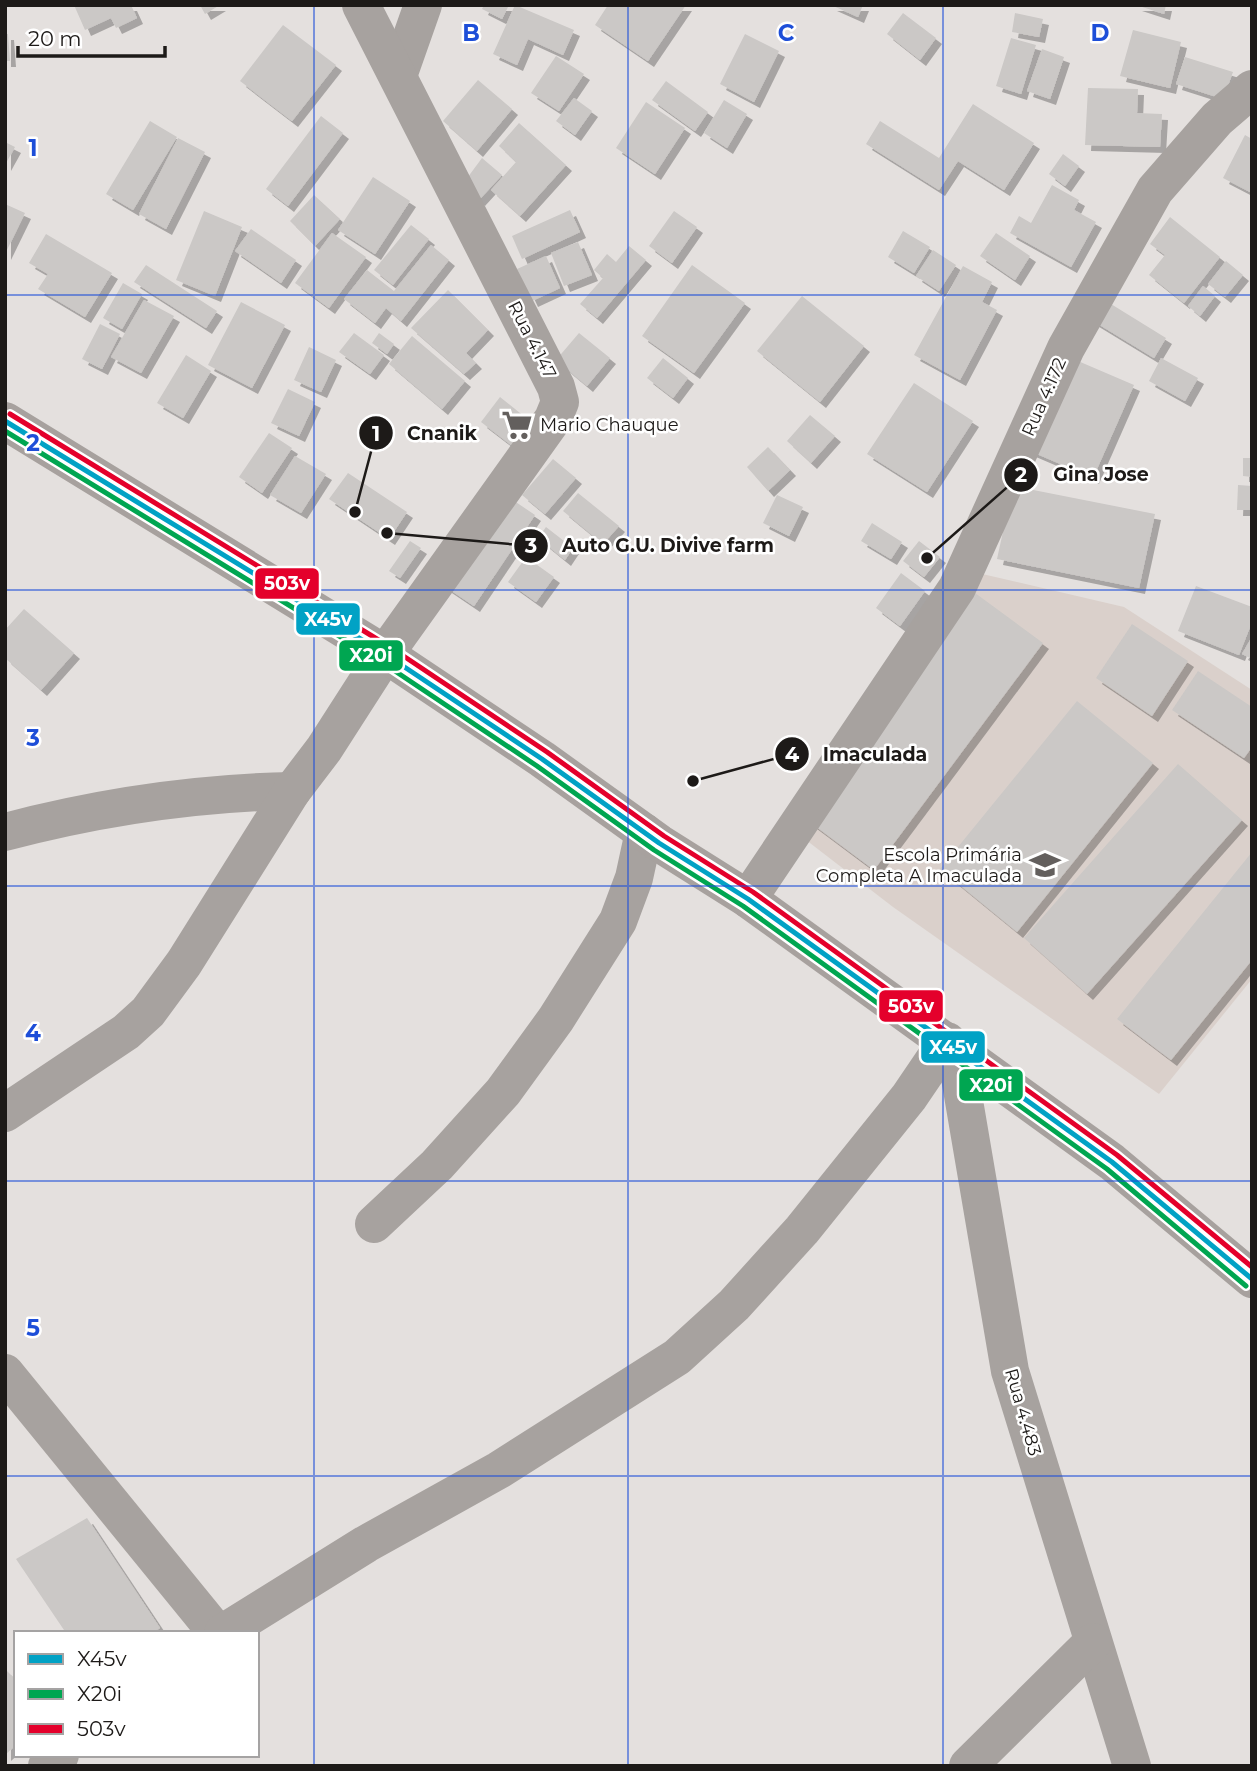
<svg xmlns="http://www.w3.org/2000/svg" width="1257" height="1771" viewBox="0 0 1257 1771" font-family="Montserrat,sans-serif">
<style>
.built{fill:#dad0cb}
.building{fill:#cbc8c6;filter:url(#shadow)}
.lines{fill:none;stroke-linecap:round;stroke-linejoin:round}
.minor{stroke:#a7a29f;stroke-width:38}
.secondary{stroke:#a7a19e;stroke-width:38}
.bus-1-casing{stroke:#fff;stroke-width:10}
.bus-2-casing{stroke:#fff;stroke-width:10}
.bus-3-casing{stroke:#fff;stroke-width:10}
.bus-1{stroke:#01a2c5;stroke-width:5}
.bus-2{stroke:#00a651;stroke-width:5}
.bus-3{stroke:#e4002b;stroke-width:5}
.grid{fill:none;stroke:#1d4ed8;stroke-width:2;stroke-opacity:0.55}
.labels{text-anchor:middle;stroke-width:5;stroke-linejoin:round;paint-order:stroke}
.street-label{font-size:18px;fill:#1d1a18;stroke:#fff}
.poi-label{font-size:18px;fill:#1d1a18;stroke:#fff;text-anchor:start}
.grid-label{font-size:23px;text-anchor:middle;font-weight:bold;fill:#1d4ed8;stroke:#fff;stroke-width:5;stroke-linejoin:round;paint-order:stroke}
.leader{fill:none;stroke:#1d1a18;stroke-width:2.5}
.callout-dot{fill:#1d1a18;stroke:#fff;stroke-width:2.5}
.mark-label{font-size:21px;text-anchor:middle;font-weight:bold;fill:#fff}
.callout-label{font-size:19px;text-anchor:middle;font-weight:bold;fill:#1d1a18;stroke:#fff;stroke-width:5;stroke-linejoin:round;paint-order:stroke}
.line-badge{stroke:#fff;stroke-width:2.5}
.badge-label{font-size:19px;text-anchor:middle;font-weight:bold;fill:#fff}
</style>
<defs>
<filter id="shadow"><feDropShadow dx="6" dy="6" stdDeviation="0" flood-color="#0004"/></filter>
</defs>
<rect width="100%" height="100%" fill="#e4e0de"/>
<polygon class="built" points="965,570 1124,607 1252,690 1252,979 1159,1094 893,907 784,823"/>
<g class="building">
<polygon points="74,5 131,5 137,18 116,28 111,18 85,30"/>
<polygon points="200,5 220,5 205,14"/>
<polygon points="484,5 509,5 502,19 482,9"/>
<polygon points="515,5 574,30 563,55 528,39 517,65 493,54"/>
<polygon points="608,5 686,5 648,61 595,25"/>
<polygon points="831,5 863,5 858,17"/>
<polygon points="1136,5 1166,5 1164,14"/>
<polygon points="903,13 936,38 920,60 887,34"/>
<polygon points="1015,13 1043,19 1039,37 1012,32"/>
<polygon points="283,25 336,65 292,121 240,81"/>
<polygon points="1133,30 1181,42 1170,88 1120,76"/>
<polygon points="5,34 8,34 10,61 5,61"/>
<polygon points="745,34 779,51 754,102 720,84"/>
<polygon points="1011,38 1036,45 1021,94 996,86"/>
<polygon points="1042,49 1064,57 1050,99 1027,91"/>
<polygon points="556,56 584,74 559,111 531,93"/>
<polygon points="1185,57 1233,72 1223,99 1176,84"/>
<polygon points="478,80 512,109 477,151 443,121"/>
<polygon points="666,81 708,112 695,131 652,100"/>
<polygon points="1088,88 1138,89 1137,113 1162,114 1160,147 1085,145"/>
<polygon points="574,98 592,111 575,135 556,121"/>
<polygon points="724,100 747,114 727,148 704,133"/>
<polygon points="646,102 685,128 655,174 616,148"/>
<polygon points="973,104 1034,143 1004,190 958,161 939,190 866,144 880,121 939,158"/>
<polygon points="321,116 343,133 288,206 266,189"/>
<polygon points="150,121 177,137 133,210 106,194"/>
<polygon points="519,123 566,165 520,216 491,190 516,162 499,146"/>
<polygon points="1245,135 1252,139 1252,193 1223,178"/>
<polygon points="178,138 205,152 166,229 139,214"/>
<polygon points="5,142 15,147 5,165"/>
<polygon points="1063,154 1079,166 1065,186 1049,174"/>
<polygon points="482,158 502,175 479,200 462,185"/>
<polygon points="373,177 410,201 375,254 338,230"/>
<polygon points="1052,185 1079,200 1074,210 1096,222 1071,267 1010,233 1019,216 1031,223"/>
<polygon points="314,195 340,219 315,246 290,221"/>
<polygon points="5,204 25,213 5,254"/>
<polygon points="570,210 580,232 522,259 512,236"/>
<polygon points="204,211 242,227 215,296 176,280"/>
<polygon points="674,211 697,227 672,263 649,246"/>
<polygon points="1170,217 1220,257 1184,303 1149,275 1165,255 1150,244"/>
<polygon points="411,225 429,239 393,285 374,270"/>
<polygon points="251,229 296,260 281,283 235,251"/>
<polygon points="903,231 930,247 914,273 888,257"/>
<polygon points="332,233 366,257 329,308 295,283"/>
<polygon points="996,233 1030,256 1015,280 980,256"/>
<polygon points="46,234 112,273 85,317 38,289 48,274 29,263"/>
<polygon points="578,242 592,275 564,286 551,253"/>
<polygon points="431,245 449,260 401,321 386,308 375,323 344,299 367,270 394,291"/>
<polygon points="629,246 646,260 597,318 580,304 603,278 594,270 607,254 616,262"/>
<polygon points="933,250 956,265 939,291 916,276"/>
<polygon points="546,256 560,288 532,301 517,269"/>
<polygon points="1226,261 1243,275 1225,297 1208,284"/>
<polygon points="146,265 217,311 206,328 134,282"/>
<polygon points="692,265 745,303 694,373 642,336"/>
<polygon points="963,266 992,282 982,302 997,310 960,380 914,355"/>
<polygon points="123,283 142,294 122,329 103,318"/>
<polygon points="1203,286 1215,296 1200,316 1188,306"/>
<polygon points="448,290 488,330 466,353 476,363 464,374 411,328"/>
<polygon points="802,296 864,346 820,402 757,351"/>
<polygon points="1098,296 1166,338 1154,358 1085,316"/>
<polygon points="144,300 174,316 141,373 111,357"/>
<polygon points="241,302 285,325 252,388 208,365"/>
<polygon points="100,324 120,334 102,369 82,359"/>
<polygon points="354,333 384,355 370,374 339,352"/>
<polygon points="379,333 394,344 387,354 372,343"/>
<polygon points="579,333 610,358 587,386 556,360"/>
<polygon points="412,336 465,381 442,409 389,364"/>
<polygon points="309,347 336,360 321,392 294,380"/>
<polygon points="186,355 211,371 183,418 157,403"/>
<polygon points="663,358 688,378 673,398 647,378"/>
<polygon points="1071,358 1134,385 1093,478 1030,451"/>
<polygon points="1161,358 1198,378 1185,401 1149,381"/>
<polygon points="914,383 973,421 927,492 867,454"/>
<polygon points="288,389 315,402 299,436 271,423"/>
<polygon points="500,397 530,421 511,445 481,422"/>
<polygon points="810,415 835,436 811,463 787,441"/>
<polygon points="269,433 292,448 262,493 239,477"/>
<polygon points="768,447 790,470 768,491 747,467"/>
<polygon points="295,456 326,474 301,513 270,495"/>
<polygon points="1243,458 1252,458 1252,477 1243,476"/>
<polygon points="553,459 576,478 545,514 522,495"/>
<polygon points="348,473 407,512 389,539 329,499"/>
<polygon points="1238,485 1252,486 1252,510 1237,510"/>
<polygon points="1013,486 1155,514 1139,588 997,559"/>
<polygon points="501,492 535,515 474,606 440,583"/>
<polygon points="578,493 619,526 603,544 563,511"/>
<polygon points="777,495 803,507 789,536 763,523"/>
<polygon points="872,523 902,542 891,559 861,541"/>
<polygon points="546,527 573,548 565,560 538,538"/>
<polygon points="410,541 421,548 400,578 389,571"/>
<polygon points="919,541 940,557 924,577 903,561"/>
<polygon points="526,557 554,577 536,602 508,582"/>
<polygon points="901,573 925,591 900,626 876,608"/>
<polygon points="1196,586 1252,607 1252,622 1239,655 1178,631"/>
<polygon points="971,590 1043,643 874,870 803,817"/>
<polygon points="24,609 74,653 41,690 5,658 5,630"/>
<polygon points="1132,624 1188,661 1152,716 1096,678"/>
<polygon points="1252,637 1252,659 1242,654"/>
<polygon points="1198,671 1252,707 1252,747 1244,758 1172,710"/>
<polygon points="1077,701 1153,763 1017,932 940,869"/>
<polygon points="1178,764 1242,820 1087,994 1024,938"/>
<polygon points="1252,852 1252,960 1171,1060 1117,1019"/>
<polygon points="87,1518 160,1628 152,1633 66,1633 16,1559"/>
<polygon points="5,1669 16,1680 16,1745 5,1755"/>
</g>
<g class="lines">
<g class="minor">
<polyline points="398,76 423,5"/>
<path d="M5,832C100,807 193,793 292,791"/>
<polyline points="748,899 957,588 1066,348 1155,190 1217,119 1252,89"/>
<polyline points="955,1048 1010,1371 1132,1766"/>
<polyline points="5,1113 126,1032 148,1012 184,963 292,791 324,749 385,654 553,419 560,402 556,387 361,5"/>
<polyline points="374,1224 437,1165 503,1092 556,1019 618,921 634,878 644,832"/>
<polyline points="5,1373 217,1633"/>
<polyline points="223,1633 366,1544 499,1470 677,1357 734,1305 802,1230 909,1097 947,1041"/>
<polyline points="47,1766 60,1755"/>
<polyline points="968,1766 1093,1642"/>
</g>
<polyline class="secondary" points="5,421 385,654 542,759 659,843 748,899 1112,1162 1252,1279"/>
<g class="bus-1-casing">
<polyline id="bus-1" points="5,421 385,654 542,759 659,843 748,899 1112,1162 1252,1279"/>
</g>
<g class="bus-2-casing">
<polyline id="bus-2" points="5,431 380,661 537,766 654,850 743,906 1107,1169 1246,1286"/>
</g>
<g class="bus-3-casing">
<polyline id="bus-3" points="10,414 390,647 547,752 664,836 753,892 1117,1155 1252,1267"/>
</g>
<use href="#bus-1" class="bus-1"/>
<use href="#bus-2" class="bus-2"/>
<use href="#bus-3" class="bus-3"/>
</g>
<path class="grid" d="M314,5V1766M628,5V1766M943,5V1766M5,295H1252M5,590H1252M5,886H1252M5,1181H1252M5,1476H1252"/>
<defs>
<g id="supermarket-bare" transform="scale(2.415)"><path d="M-6-5.5h2.5l.6 2H6L4.5 2H-2.5L-4.4-4H-6ZM-1.5 3.2a1.3 1.3 0 1 0 .1 0ZM3 3.2a1.3 1.3 0 1 0 .1 0Z" fill="#635f5d" stroke="#fff" stroke-width="2.5" paint-order="stroke"/></g>
<g id="school-bare" transform="scale(2.415)"><path d="M0-5L7-2L0 1L-7-2ZM-4 1L0 2.5L4 1V4Q0 6-4 4Z" fill="#635f5d" stroke="#fff" stroke-width="2.5" paint-order="stroke"/></g>
</defs>
<g fill-rule="evenodd">
<use href="#supermarket-bare" x="517" y="425"/>
<use href="#school-bare" x="1045" y="865"/>
</g>
<g class="labels">
<g class="street-label">
<text transform="translate(532 340) rotate(63)" y="6">Rua 4.147</text>
<text transform="translate(1044 397) rotate(-66)" y="6">Rua 4.172</text>
<text transform="translate(1023 1412) rotate(74)" y="6">Rua 4.483</text>
</g>
<g class="poi-label">
<text x="540" y="431">Mario Chauque</text>
<text x="1022" y="861" text-anchor="end">Escola Primária<tspan x="1022" dy="21">Completa A Imaculada</tspan></text>
</g>
</g>
<g class="grid-label">
<text x="471" y="41">B</text>
<text x="786" y="41">C</text>
<text x="1100" y="41">D</text>
<text x="33" y="156">1</text>
<text x="33" y="451">2</text>
<text x="33" y="746">3</text>
<text x="33" y="1041">4</text>
<text x="33" y="1336">5</text>
</g>
<path class="leader" d="M355 512L376 433M927 558L1021 475M387 533L531 546M693 781L792 754"/>
<g class="callout-dot">
<circle cx="355" cy="512" r="7"/>
<circle cx="927" cy="558" r="7"/>
<circle cx="387" cy="533" r="7"/>
<circle cx="693" cy="781" r="7"/>
<circle cx="376" cy="433" r="18"/>
<circle cx="1021" cy="475" r="18"/>
<circle cx="531" cy="546" r="18"/>
<circle cx="792" cy="754" r="18"/>
</g>
<g class="mark-label">
<text x="376" y="441">1</text>
<text x="1021" y="482">2</text>
<text x="531" y="553">3</text>
<text x="792" y="762">4</text>
</g>
<g class="callout-label">
<text x="442" y="440">Cnanik</text>
<text x="1101" y="481">Gina Jose</text>
<text x="668" y="552">Auto G.U. Divive farm</text>
<text x="875" y="761">Imaculada</text>
</g>
<g class="line-badge">
<rect x="254" y="567" width="66" height="33" rx="7" fill="#e4002b"/>
<rect x="295" y="602" width="66" height="34" rx="7" fill="#01a2c5"/>
<rect x="338" y="639" width="66" height="33" rx="7" fill="#00a651"/>
<rect x="878" y="989" width="66" height="34" rx="7" fill="#e4002b"/>
<rect x="920" y="1030" width="66" height="34" rx="7" fill="#01a2c5"/>
<rect x="958" y="1068" width="66" height="34" rx="7" fill="#00a651"/>
</g>
<g class="badge-label">
<text x="287" y="590">503v</text>
<text x="328" y="626">X45v</text>
<text x="371" y="662">X20i</text>
<text x="911" y="1013">503v</text>
<text x="953" y="1054">X45v</text>
<text x="991" y="1092">X20i</text>
</g>
<rect width="1257" height="1771" fill="none" stroke="#1d1a18" stroke-width="14"/>
<rect x="14" y="1631" width="245" height="126" fill="#ffffff" stroke="#a5a3a3" stroke-width="2"/>
<rect x="28" y="1654" width="35" height="10" fill="#01a2c5" stroke="#a5a3a3" stroke-width="2"/>
<text x="77" y="1666" font-size="21" fill="#1d1a18">X45v</text>
<rect x="28" y="1689" width="35" height="10" fill="#00a651" stroke="#a5a3a3" stroke-width="2"/>
<text x="77" y="1701" font-size="21" fill="#1d1a18">X20i</text>
<rect x="28" y="1724" width="35" height="10" fill="#e4002b" stroke="#a5a3a3" stroke-width="2"/>
<text x="77" y="1736" font-size="21" fill="#1d1a18">503v</text>
<path d="M18 46v10h147v-10" fill="none" stroke="#1d1a18" stroke-width="3.5"/>
<text x="28" y="46" font-size="21" fill="#1d1a18" stroke="#ffffff" stroke-width="5" paint-order="stroke">20 m</text>
</svg>
